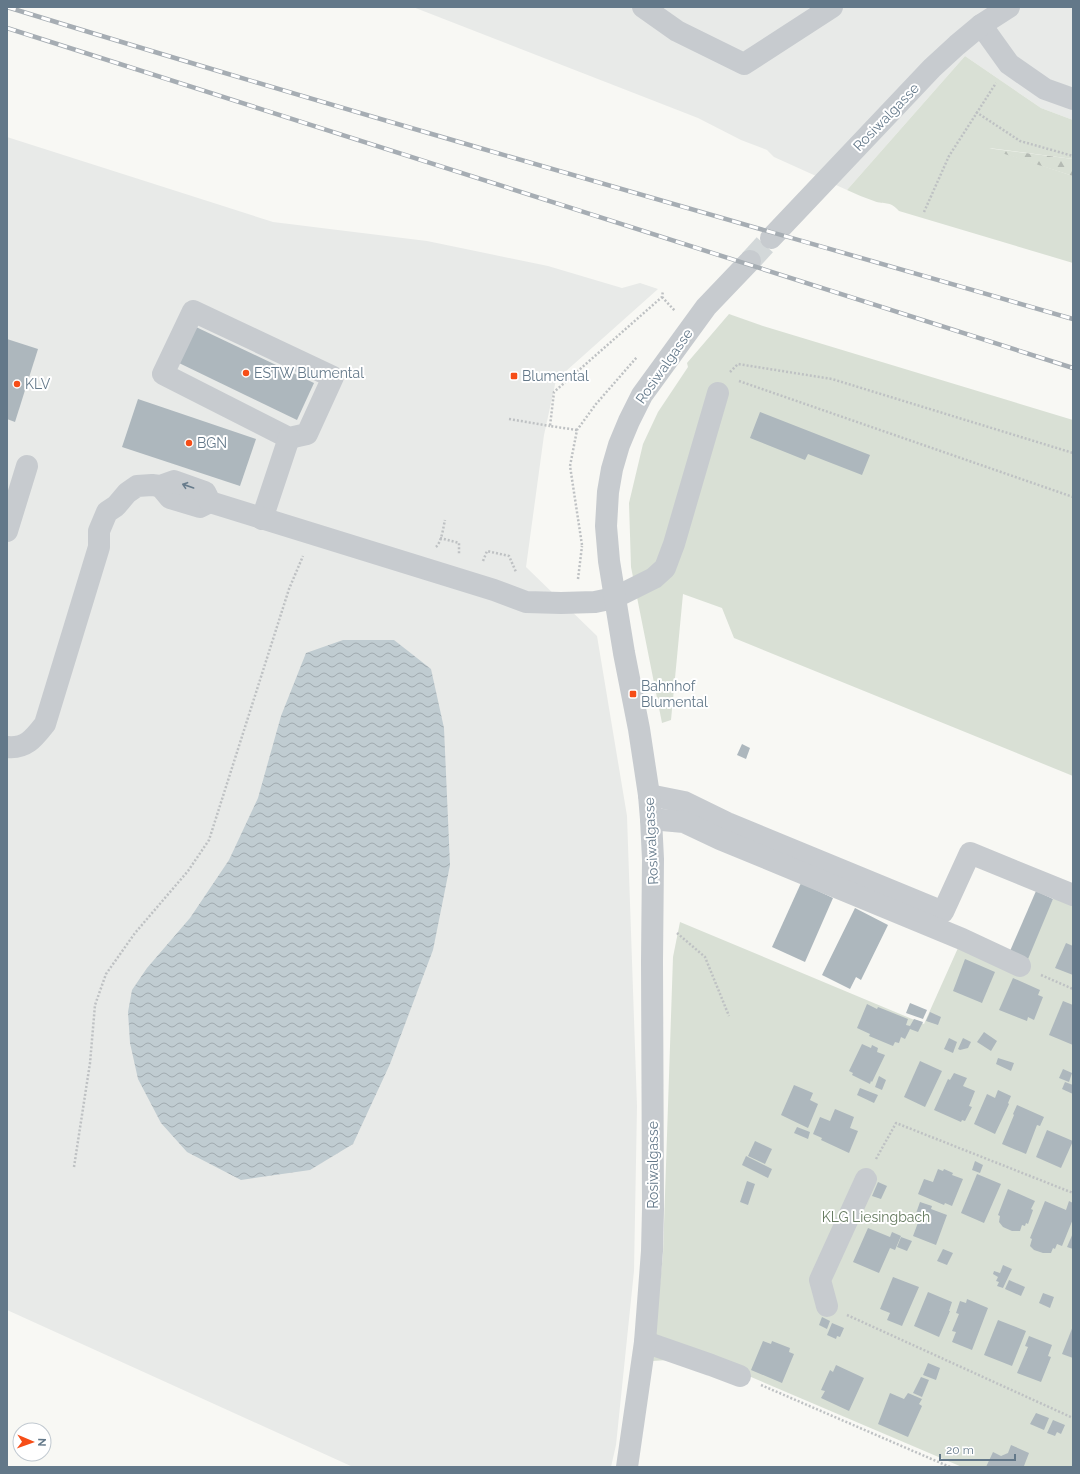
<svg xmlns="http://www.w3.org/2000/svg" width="1080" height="1474" viewBox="0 0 1080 1474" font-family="Raleway,sans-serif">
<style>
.built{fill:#e8eae8}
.green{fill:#d9e0d5}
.forest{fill:url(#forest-firs)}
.water{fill:url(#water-waves)}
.building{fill:#adb7bd}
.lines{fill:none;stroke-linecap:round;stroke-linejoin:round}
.minor-tunnel{stroke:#d3d8d9;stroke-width:22;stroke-dasharray:22 11;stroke-linecap:butt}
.path{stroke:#bec1c3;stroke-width:2.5;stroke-dasharray:2 2;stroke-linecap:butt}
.minor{stroke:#c7cbcf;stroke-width:22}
.rail-casing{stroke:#a6adb3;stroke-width:4.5}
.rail{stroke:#fff;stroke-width:3;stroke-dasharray:9;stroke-linecap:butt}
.oneway{stroke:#687c8c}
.poi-dot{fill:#f64d17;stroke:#fff;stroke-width:1.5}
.labels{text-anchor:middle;stroke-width:4;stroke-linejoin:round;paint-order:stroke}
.street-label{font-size:14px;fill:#637889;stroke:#fff}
.poi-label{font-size:14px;fill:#637889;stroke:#fff;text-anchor:start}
.park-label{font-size:14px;fill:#657a5f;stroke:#fff}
</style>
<defs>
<pattern id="forest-firs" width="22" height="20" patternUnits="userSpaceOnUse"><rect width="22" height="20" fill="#d9e0d5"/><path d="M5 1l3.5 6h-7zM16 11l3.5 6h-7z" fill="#b4bab3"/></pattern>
<pattern id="water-waves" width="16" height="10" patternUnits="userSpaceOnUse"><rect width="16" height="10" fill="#c0ccd1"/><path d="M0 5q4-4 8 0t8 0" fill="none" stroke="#a0aaaf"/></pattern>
</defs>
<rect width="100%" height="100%" fill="#f8f8f4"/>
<g class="built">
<polygon points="413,7 1073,7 1073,120 1041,108 965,56 847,190 774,157 767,150 741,140 698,118"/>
<polygon points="7,137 273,222 427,241 548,266 622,288 640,283 658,289 556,380 544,435 526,567 597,636 627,816 637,1106 634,1271 616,1445 611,1467 353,1467 7,1310"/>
</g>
<g class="green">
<path d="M965,56L1041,108L1073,120V159L989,148L1073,176V263L899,211C889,200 885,205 874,201C865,198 856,194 847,190Z"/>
<polygon points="729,314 763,326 1073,420 1073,776 734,638 722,608 683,594 671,720 662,723 631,567 629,503 643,444 658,412 688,367 687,363"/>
<polygon points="1054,897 1073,905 1073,1467 962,1467 744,1374 685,1359 652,1361 663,1254 673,957 680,922 924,1024 962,939 1020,966"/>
</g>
<polygon class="forest" points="986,148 1073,159 1073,176"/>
<polygon class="water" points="343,640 394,640 431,669 444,728 450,865 433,950 390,1064 353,1144 310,1170 241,1180 187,1152 161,1123 138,1079 130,1043 128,1012 132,990 147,968 190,918 229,860 258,798 281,716 306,653"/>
<g class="building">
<polygon points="196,327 314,383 297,420 179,363"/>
<polygon points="7,339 38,349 15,422 7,419"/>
<polygon points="138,399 256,439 240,486 122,447"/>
<polygon points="760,412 870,455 862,475 808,454 805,460 750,438"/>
<polygon points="742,744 750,748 746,759 737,755"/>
<polygon points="801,883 833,898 805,962 772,947"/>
<polygon points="1036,891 1053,899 1028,959 1010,951"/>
<polygon points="855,908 888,925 861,980 856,977 850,989 822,975"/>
<polygon points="1066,943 1073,946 1073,975 1055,968"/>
<polygon points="965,959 995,972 982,1003 953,991"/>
<polygon points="1013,978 1040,990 1038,995 1043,997 1034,1020 1028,1017 1027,1021 999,1010"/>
<polygon points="1063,1001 1073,1005 1073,1045 1049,1035"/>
<polygon points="910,1003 927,1010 923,1019 906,1013"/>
<polygon points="867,1004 877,1009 878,1007 908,1019 906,1025 910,1026 914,1019 923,1022 918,1032 910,1029 905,1039 901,1037 899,1043 895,1042 893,1046 869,1036 870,1034 857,1028"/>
<polygon points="930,1012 941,1017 938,1025 926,1021"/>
<polygon points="984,1032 997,1041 991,1051 977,1042"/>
<polygon points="949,1038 957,1042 953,1053 944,1049"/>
<polygon points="963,1038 971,1042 968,1048 960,1050 958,1049"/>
<polygon points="862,1044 871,1048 872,1045 878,1048 877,1052 885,1055 872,1082 871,1081 870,1084 852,1075 853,1073 849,1071"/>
<polygon points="998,1058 1014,1063 1011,1071 996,1064"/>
<polygon points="920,1061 942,1071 925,1107 904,1097"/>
<polygon points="1063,1069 1072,1073 1069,1082 1059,1078"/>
<polygon points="954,1073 967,1078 963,1086 975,1091 969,1106 972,1107 965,1121 962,1120 961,1122 934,1110 948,1079 950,1080"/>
<polygon points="879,1076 886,1080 882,1090 875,1087"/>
<polygon points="1065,1082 1073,1085 1073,1094 1062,1089"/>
<polygon points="794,1085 813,1093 810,1100 818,1104 808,1128 781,1115"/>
<polygon points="860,1088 878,1095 874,1103 857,1095"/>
<polygon points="998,1090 1011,1096 1008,1103 1009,1104 995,1134 974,1124 987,1094 995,1098"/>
<polygon points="1017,1105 1044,1117 1040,1126 1037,1125 1026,1154 1002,1144 1014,1115 1013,1114"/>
<polygon points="835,1109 854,1117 850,1128 858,1131 849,1153 821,1140 822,1138 813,1134 820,1117 830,1121"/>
<polygon points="797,1127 810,1132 808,1139 794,1133"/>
<polygon points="1047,1130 1073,1141 1061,1168 1036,1157"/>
<polygon points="755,1141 772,1149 765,1164 748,1156"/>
<polygon points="746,1156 772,1169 768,1178 742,1165"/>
<polygon points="975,1161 983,1165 980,1173 972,1170"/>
<polygon points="938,1169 943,1171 944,1169 953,1173 952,1175 963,1179 952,1206 945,1203 944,1205 918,1194 924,1179 933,1182"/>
<polygon points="977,1174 1001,1184 984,1223 961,1213"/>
<polygon points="747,1181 755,1184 748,1205 740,1202"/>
<polygon points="878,1182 887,1186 881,1199 872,1196"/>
<polygon points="1008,1189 1035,1201 1031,1209 1033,1210 1028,1224 1026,1223 1025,1226 1022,1225 1020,1231 1012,1231 1003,1227 999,1222 1000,1216 998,1215"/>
<polygon points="1045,1201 1066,1210 1069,1201 1073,1203 1073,1219 1062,1246 1057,1244 1055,1249 1053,1248 1051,1253 1043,1253 1034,1250 1030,1246 1032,1239 1030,1238"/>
<polygon points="920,1202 932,1206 931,1209 947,1215 936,1245 913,1236 919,1220 914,1219"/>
<polygon points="868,1228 890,1237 892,1232 901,1236 895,1250 890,1248 879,1273 853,1262"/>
<polygon points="1073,1233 1073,1249 1067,1247"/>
<polygon points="901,1237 912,1241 907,1251 897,1247"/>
<polygon points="943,1249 953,1253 947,1265 937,1261"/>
<polygon points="1003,1265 1012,1269 1003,1288 997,1286 999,1282 996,1281 998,1277 993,1274 994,1271 1000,1273"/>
<polygon points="893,1277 919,1287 902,1326 887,1320 890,1313 880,1309"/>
<polygon points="1009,1280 1025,1287 1021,1296 1005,1289"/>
<polygon points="928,1292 952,1302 949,1311 950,1311 939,1337 914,1326"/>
<polygon points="1043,1293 1054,1297 1050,1308 1039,1303"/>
<polygon points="967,1299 988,1308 972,1350 952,1342 956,1332 952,1331 959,1314 956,1313 960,1301 966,1303"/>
<polygon points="822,1317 830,1321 827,1329 819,1325"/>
<polygon points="998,1320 1026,1331 1012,1366 984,1355"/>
<polygon points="832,1323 844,1328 840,1337 837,1336 836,1339 827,1335"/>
<polygon points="1073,1326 1073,1358 1062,1354"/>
<polygon points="1029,1336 1052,1345 1048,1356 1051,1357 1041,1382 1017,1373 1028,1347 1025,1346"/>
<polygon points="763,1341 771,1344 772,1341 790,1348 789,1352 794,1354 782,1383 751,1370"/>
<polygon points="928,1363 940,1368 936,1380 923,1375"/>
<polygon points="836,1365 864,1378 849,1411 821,1398 825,1391 821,1390 830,1370 833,1372"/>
<polygon points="921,1377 929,1380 922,1397 913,1393"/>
<polygon points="890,1393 904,1399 908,1393 922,1399 919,1404 922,1406 908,1437 878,1424"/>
<polygon points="1036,1413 1049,1418 1044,1430 1030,1424"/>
<polygon points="1053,1420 1065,1425 1061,1434 1057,1432 1055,1436 1047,1433"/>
<polygon points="1011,1445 1029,1453 1024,1466 1028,1467 986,1467 993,1452 1001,1456 1008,1453"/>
</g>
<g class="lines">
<polyline class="minor-tunnel" points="750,261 771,238"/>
<g class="path">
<polyline points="976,112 1020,141 1073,156"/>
<polyline points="924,212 949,156 996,83"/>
<polyline points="662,297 675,311"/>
<polyline points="730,372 738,364 832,379 1073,453"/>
<polyline points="739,381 1073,497"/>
<polyline points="509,419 550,426"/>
<polyline points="577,430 550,426 554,392 662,297 663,291"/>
<polyline points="440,538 459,543 459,554"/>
<polyline points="582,545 570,466 577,430 596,404 637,357"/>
<path d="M436,547C442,541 443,528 445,520"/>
<polyline points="483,561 487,551 509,556 516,572"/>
<polyline points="578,579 582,546"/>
<polyline points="677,933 705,957 729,1016"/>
<polyline points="1041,975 1073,989"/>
<polyline points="876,1159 896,1123 1073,1193"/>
<polyline points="74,1167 90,1063 95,1005 106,974 135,933 188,871 209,840 289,589 303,556"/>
<polyline points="847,1315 1073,1418"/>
<polyline points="761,1385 950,1467"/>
</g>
<g class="minor">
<polyline points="643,7 677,31 744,64 832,7"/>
<polyline points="981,25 1009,64 1045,89 1073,99"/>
<polyline points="771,238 932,68 957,45 981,25 1009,7"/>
<polygon points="193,311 333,377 307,434 289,438 163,374"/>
<polyline points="160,486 170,498 200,507 210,502"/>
<polyline points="262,519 289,438"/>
<polyline points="7,531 27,466"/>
<path d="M7,747C26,749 34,738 45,724L99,547V531L107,512L116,506L127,493L137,486L152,485L160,486L174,481L205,492L210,502L494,590L526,602L561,603L595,602L614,598L654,578L665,568L674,544L718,393"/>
<polyline points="649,795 684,802 727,823 943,912 970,853 1073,895"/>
<polyline points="651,819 684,822 720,839 962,939 1020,966"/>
<polyline points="827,1306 820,1280 866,1179"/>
<polyline points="645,1342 711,1365 740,1376"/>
<polyline points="627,1467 645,1342 652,1251 653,1209 652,961 653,859 651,819 649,795 639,729 624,653 609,561 606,526 608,492 612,469 619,445 629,421 642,395 706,307 750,261"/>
</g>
<g class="rail-casing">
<g id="rail">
<path d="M7,7C361,116 717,216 1073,319"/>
<polyline points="7,28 1073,368"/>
</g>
</g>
<use href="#rail" class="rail"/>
</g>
<defs><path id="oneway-shaft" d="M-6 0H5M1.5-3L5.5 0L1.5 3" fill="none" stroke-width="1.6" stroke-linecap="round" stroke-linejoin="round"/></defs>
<use class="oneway" href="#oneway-shaft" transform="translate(188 486) rotate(-161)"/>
<g class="poi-dot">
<circle cx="246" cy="373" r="4"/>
<rect x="510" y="372" width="8" height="8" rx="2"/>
<circle cx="17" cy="384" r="4"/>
<circle cx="189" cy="443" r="4"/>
<rect x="629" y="690" width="8" height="8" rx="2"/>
</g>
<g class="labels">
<g class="street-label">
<text transform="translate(886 117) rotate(-46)" y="5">Rosiwalgasse</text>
<text transform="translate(664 366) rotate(-55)" y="5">Rosiwalgasse</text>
<text transform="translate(651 841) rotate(-93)" y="5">Rosiwalgasse</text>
<text transform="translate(653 1165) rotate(-90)" y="5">Rosiwalgasse</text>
</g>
<g class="poi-label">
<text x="254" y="378">ESTW Blumental</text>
<text x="522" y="381">Blumental</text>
<text x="25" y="389">KLV</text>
<text x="197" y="448">BGN</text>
<text x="641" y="691">Bahnhof<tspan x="641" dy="16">Blumental</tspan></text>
</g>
<g class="park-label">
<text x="876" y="1222">KLG Liesingbach</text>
</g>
</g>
<rect width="1080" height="1474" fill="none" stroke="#637889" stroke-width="16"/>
<g transform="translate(32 1442) rotate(92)"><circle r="19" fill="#ffffff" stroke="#c1c9d0"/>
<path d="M0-3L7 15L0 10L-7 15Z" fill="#f64d17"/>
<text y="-6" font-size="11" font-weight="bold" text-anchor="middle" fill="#637889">N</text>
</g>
<path d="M940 1454v6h75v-6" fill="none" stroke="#637889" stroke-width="2"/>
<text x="946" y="1454" font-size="12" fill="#637889" stroke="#ffffff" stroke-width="3" paint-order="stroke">20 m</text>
</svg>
